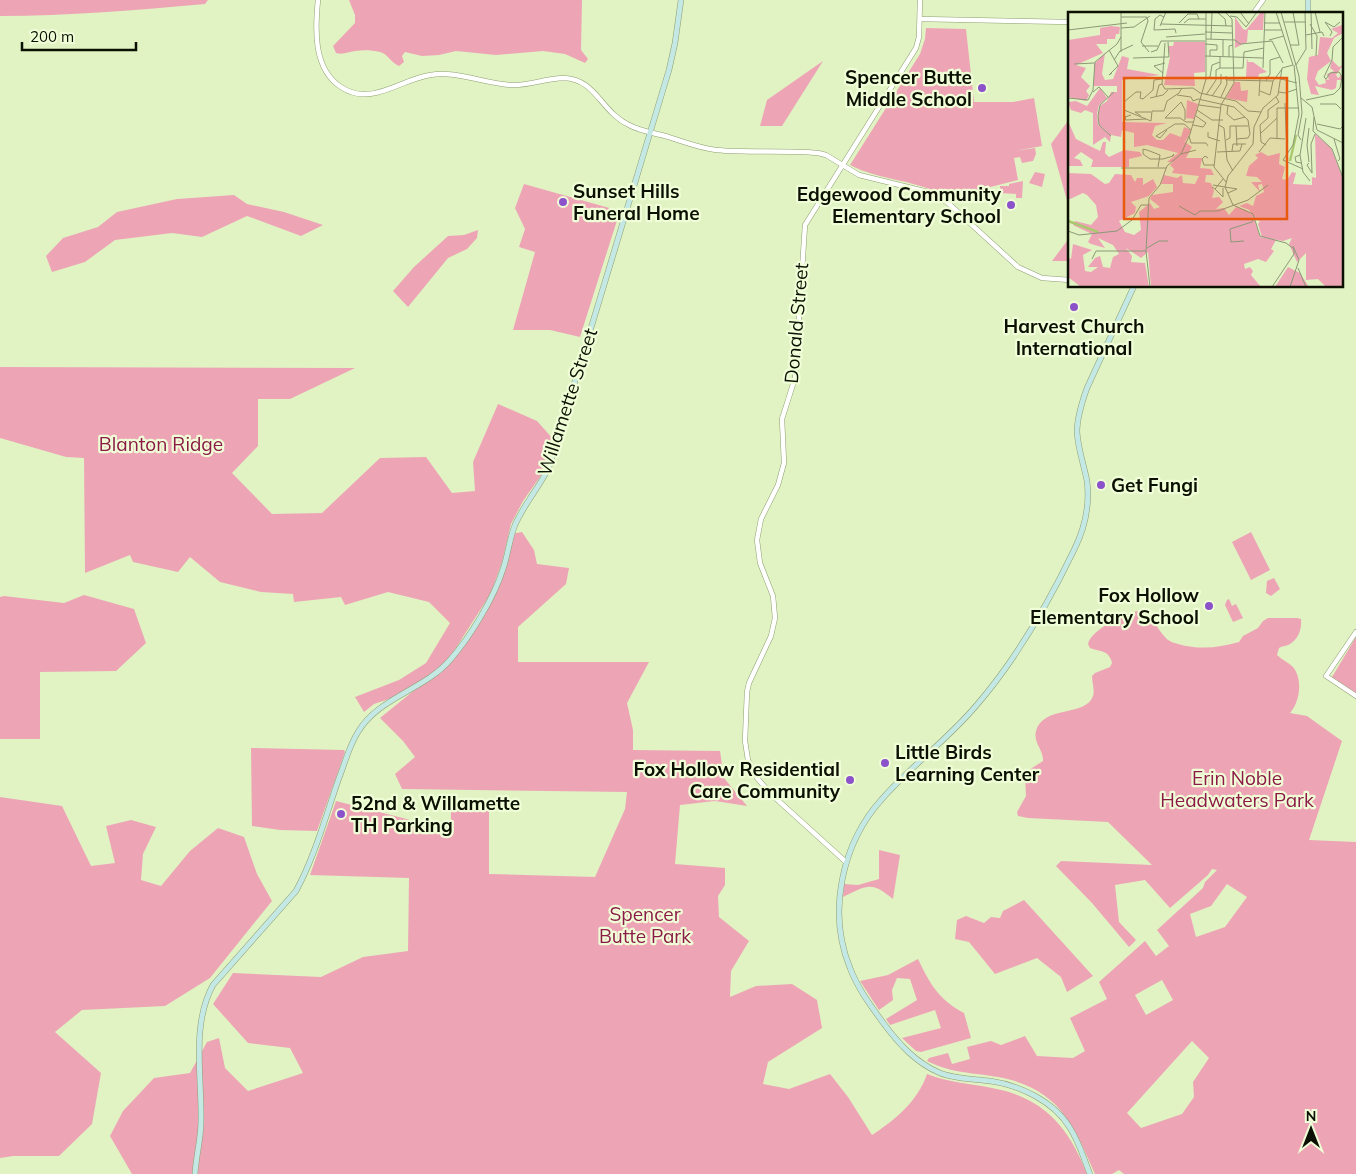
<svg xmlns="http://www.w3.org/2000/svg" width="1356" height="1174" viewBox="0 0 1356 1174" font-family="Mulish,sans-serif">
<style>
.green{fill:#eda5b6;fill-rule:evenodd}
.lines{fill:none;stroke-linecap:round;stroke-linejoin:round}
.tertiary-casing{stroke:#8e9e71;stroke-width:5.5}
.secondary-casing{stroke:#8e9e71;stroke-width:6}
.tertiary{stroke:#fff;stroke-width:4.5}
.secondary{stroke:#c4e8e4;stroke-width:5}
.poi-dot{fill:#8c52c9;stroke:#f0fed8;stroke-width:2}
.labels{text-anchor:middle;stroke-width:4.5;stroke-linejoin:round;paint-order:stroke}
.poi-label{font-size:19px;font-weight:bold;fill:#0b1002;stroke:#f0fed8;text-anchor:end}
.street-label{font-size:19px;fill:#0b1002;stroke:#f0fed8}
.park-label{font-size:19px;fill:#8b1b46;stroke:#f0fed8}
.inset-river{fill:none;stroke:#acc86f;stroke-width:2.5}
.inset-road{fill:none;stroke:#8b9876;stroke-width:1}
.view{fill:#e8590c;fill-opacity:0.15;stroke:#e8590c;stroke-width:2.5}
.inset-edge{fill:none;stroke:#0b1002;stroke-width:2.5}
</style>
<rect width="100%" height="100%" fill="#e1f3c3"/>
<g class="green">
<path d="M0,0H208L205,4C137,10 68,16 0,16Z"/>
<path d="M349,0H582L581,50L588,59L585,63L565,54L543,51L496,55L456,51L439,55L422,56L405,52L402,56L404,62L399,66C391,63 388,54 380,52C372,50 363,50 355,51C348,52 344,55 336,53L333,46L355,23V15Z"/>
<path d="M926,28L966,29L974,102H1013L1034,98L1042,146L1015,151L1035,148L1036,154L1033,161L1022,163L1020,157L1014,158L1018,180L947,198C918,179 880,181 850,165L920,54L925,39Z"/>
<polygon points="823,61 782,126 760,126 767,100"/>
<polygon points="1070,118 1070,211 1051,144"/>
<polygon points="1035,172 1045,174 1042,187 1029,183"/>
<polygon points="1023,181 1022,198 1016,198 1016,194 1000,193 1000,186 1009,186 1009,184"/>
<polygon points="524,184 620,211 580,337 550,330 513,330 535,252 519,247 525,229 515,208"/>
<polygon points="234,195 247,204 284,212 323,225 301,236 247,216 202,237 172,233 115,240 85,262 52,272 46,256 63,238 98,227 117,212 177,199"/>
<polygon points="478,230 477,238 467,249 448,258 408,307 393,291 414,267 448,236 464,235"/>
<polygon points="1070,237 1070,261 1052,261"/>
<polygon points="0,367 355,368 290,399 258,399 258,446 232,473 272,514 322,513 380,458 426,457 452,493 475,491 473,462 498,404 537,421 554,440 542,474 523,501 511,524 502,562 491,593 454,651 443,665 430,675 392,698 374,704 364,712 355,697 399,680 426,663 450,623 429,602 388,592 345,605 341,597 294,602 293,594 261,592 220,582 190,557 178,572 133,562 130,555 85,573 84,458 66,457 0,438"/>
<path d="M522,532L534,550L537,564L569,568L566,584L518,627V662H649L627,703L633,730V750L720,751L724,778L747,806L715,801L680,805L675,864L725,868V885L718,896L719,917L749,941L731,971L730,997L756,986L792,984L817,1000L822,1028L768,1062L763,1084L789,1089L830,1074L848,1097L872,1135C895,1120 918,1101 927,1074C950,1083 968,1083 992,1088C1043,1097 1069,1127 1087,1174H132L110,1136L123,1111L154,1078L190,1073L207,1042L219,1038L225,1068L248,1091L303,1073L290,1048L248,1043L213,1004L233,973L321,977L363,957L408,951L409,878L310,875L336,801L442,828L451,826V800L481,801L489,808V874L595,877L625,809L627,792L402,789L395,774L415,757L403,741L380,718L438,671L449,661L493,595L511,534Z"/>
<polygon points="1251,532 1270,570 1251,580 1232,542"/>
<polygon points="1274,578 1280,589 1271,596 1266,593 1267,581"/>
<polygon points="84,595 134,609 146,643 116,671 40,672 40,739 0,739 0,597 4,596 64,603"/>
<polygon points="1229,599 1232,606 1236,604 1243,618 1233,622 1225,605 1227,600"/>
<path d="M1143,610C1154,617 1156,628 1165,637C1168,641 1174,643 1178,644C1200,650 1218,648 1239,642L1243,636L1258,628L1263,621L1268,618H1297L1301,619C1302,628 1299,639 1290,644C1287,646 1282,646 1279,648L1277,655C1282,660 1288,662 1293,667C1303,679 1300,702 1290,713L1307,716L1342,741L1309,840L1356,842V1174H1124L1119,1170L1112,1174H1095C1073,1123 1058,1088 998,1077C970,1072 954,1074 927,1061L929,1058L948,1053L952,1064L970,1059L967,1047L991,1041L1001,1045L1025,1036L1037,1056L1073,1058L1085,1051L1070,1018L1107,999L1099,982L1145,941L1156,956L1169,946L1157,930L1203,888L1205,882L1217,870L1212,869L1208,875L1170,908L1145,880L1115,885L1119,922L1136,940L1129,947L1092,903L1056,866L1061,861L1152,865L1108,822L1028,818L1018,816L1017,812L1026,796L1025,776L1032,768L1043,761C1044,750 1033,743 1036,731C1043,705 1086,717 1093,696C1095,690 1092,683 1092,676L1095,673L1110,667L1112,663C1109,650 1101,652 1090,648L1088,644C1091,629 1129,611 1143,610ZM1227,884L1247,897L1225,927L1196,937L1190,914L1211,906ZM1162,980L1173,1000L1146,1015L1135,995ZM1192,1041L1209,1058L1193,1082L1194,1097L1182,1114L1141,1128L1127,1113Z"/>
<polygon points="1356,637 1356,693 1332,677"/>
<polygon points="251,748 344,750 345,752 317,831 280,830 252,826"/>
<polygon points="0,797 62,806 91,866 115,863 106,826 131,820 156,827 143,854 141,880 161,886 190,851 218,828 244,837 257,874 272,901 210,978 165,1006 82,1010 55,1032 101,1073 92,1124 59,1156 13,1156 0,1158"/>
<path d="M879,850L900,855L893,899C871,881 868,885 843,897L844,884L858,885L879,879Z"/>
<polygon points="1024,900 1093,976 1067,992 1061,977 1037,958 995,974 969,942 955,939 957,920 966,916 984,923 991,917 1000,918 1003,911"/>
<path d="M918,959C930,984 939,1000 964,1013L971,1038L921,1052L916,1051L902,1038L941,1028L935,1010L890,1025L886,1019L917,1000L910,979L897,978L892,990L893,1000L879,1010L860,981L888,975Z"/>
</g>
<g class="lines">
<g class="tertiary-casing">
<g id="tertiary">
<path d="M318,0C315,29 313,69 341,87C371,107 399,80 430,75C457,70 484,84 512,85C529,86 546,78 564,78C596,79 601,112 629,125C640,131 654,133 665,136C682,141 699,148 716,150C750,153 784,150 818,153L826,155L859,175L932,193L948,203L1018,267L1042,278L1070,280"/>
<polyline points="1253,14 1263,0"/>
<polyline points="920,19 1070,22"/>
<polyline points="1356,632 1326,676 1356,696"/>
<polyline points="846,862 771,794 757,778 748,760 745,741 747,692 749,683 771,636 775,618 773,596 760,563 757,540 761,519 778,485 784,463 782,419 795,378 805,225 916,48 919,37 920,0"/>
</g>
</g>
<g class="secondary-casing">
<g id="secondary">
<polyline points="1308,14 1308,0"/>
<path d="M195,1174C196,1156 201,1139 201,1121C202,1076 191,1025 213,985L296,891C315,856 326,815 339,778C345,763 349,746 358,732C379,697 424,690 450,660C470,637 494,598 503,569C508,555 509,540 515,525C524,504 539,488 549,467L669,70L675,43L681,0"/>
<path d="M1090,1174C1084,1159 1079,1142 1070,1128C1054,1101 1019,1085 990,1081C973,1079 955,1079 940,1073C916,1063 899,1044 884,1024C871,1006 858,989 850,968C827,912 842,843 882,799C911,766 947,740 975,707C1016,660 1047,606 1074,550C1085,528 1090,505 1087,481C1084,465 1078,449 1077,432C1077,417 1082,402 1087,388L1134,286"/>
</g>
</g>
<use href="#tertiary" class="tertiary"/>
<use href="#secondary" class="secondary"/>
</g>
<g class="poi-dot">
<circle cx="982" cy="88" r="5"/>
<circle cx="563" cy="202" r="5"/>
<circle cx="1011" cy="205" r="5"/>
<circle cx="1074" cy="307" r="5"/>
<circle cx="1101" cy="485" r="5"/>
<circle cx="1209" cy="606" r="5"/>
<circle cx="885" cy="763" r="5"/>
<circle cx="850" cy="780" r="5"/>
<circle cx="341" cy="814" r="5"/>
</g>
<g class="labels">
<g class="poi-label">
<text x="972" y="84">Spencer Butte<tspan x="972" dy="22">Middle School</tspan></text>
<text x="573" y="198" text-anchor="start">Sunset Hills<tspan x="573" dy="22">Funeral Home</tspan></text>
<text x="1001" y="201">Edgewood Community<tspan x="1001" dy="22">Elementary School</tspan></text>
<text x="1074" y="333" text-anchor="middle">Harvest Church<tspan x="1074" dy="22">International</tspan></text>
<text x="1111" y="492" text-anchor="start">Get Fungi</text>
<text x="1199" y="602">Fox Hollow<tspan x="1199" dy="22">Elementary School</tspan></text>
<text x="895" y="759" text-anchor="start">Little Birds<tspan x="895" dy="22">Learning Center</tspan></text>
<text x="840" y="776">Fox Hollow Residential<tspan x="840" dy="22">Care Community</tspan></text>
<text x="351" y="810" text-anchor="start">52nd &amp; Willamette<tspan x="351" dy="22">TH Parking</tspan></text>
</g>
<g class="street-label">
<text transform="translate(796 323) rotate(-85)" y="7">Donald Street</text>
<text transform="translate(567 402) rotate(-72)" y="7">Willamette Street</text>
</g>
<g class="park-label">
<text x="161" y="451">Blanton Ridge</text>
<text x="1237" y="785">Erin Noble<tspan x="1237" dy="22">Headwaters Park</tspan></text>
<text x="645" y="921">Spencer<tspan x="645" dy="22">Butte Park</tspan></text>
</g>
</g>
<g transform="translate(1068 12)">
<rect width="275" height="275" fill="#e1f3c3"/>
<path d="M193,0H196L195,18H180L179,30L167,36V5L175,17L178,18ZM274,13L275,21L266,26L259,41L263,49L250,59L247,67L251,73L258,71L257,67L261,68L259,62L266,59L262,56L264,48L271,55L275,53L268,63L270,66L275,62L273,68H269L268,76L264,78L247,74L251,83L243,82L239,67L241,45L250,43L252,25L264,26L270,21L263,17ZM43,14L52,15L51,22H48L47,27H39V32H28L35,41L8,53L18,56L13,65L22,74L18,79L21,83L18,89L0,85V28L32,23V16ZM106,30H137V60L126,61L127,74L96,73L102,45L100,34H105ZM37,41L34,62L37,68L45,67L54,44L61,46L59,57L92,63L54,68V110L99,111L87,114L84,123L89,128H95L102,121L113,125L116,115L121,117L123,119L117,130L124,135L118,146H134L132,156L143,157L146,163H138L137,170L143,171L146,179L144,186L151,185L155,190L148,197L156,196L161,203L168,195L178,198L185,203L192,225L208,228L203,237L206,239L198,250L190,247L176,252L177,257L182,255L185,259L183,263L193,275H83L80,240L73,246L58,236L64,244L63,250L77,251L81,275H13L0,265V245L3,247L5,232L24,238L15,243L17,259L23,260L30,255H20L27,246L32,244L35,255L42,256L45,245L51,242L45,233L30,226L37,236L23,232L20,230L24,222L5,213L7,209L23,213L30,205L28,193L19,183L15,181L0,188V161L23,162L37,172L41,171L47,162L63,163L67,170L69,166H75V173L85,167L89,175L81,184L63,190L68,195L67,201L51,209L57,220L66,223L73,218L71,200L82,191L86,197L92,195L82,187L84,183L105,180V172H93L96,163L109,166L114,163L115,171L127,172L131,164L104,161L106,157L102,153L105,150H99L110,141L79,133L66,135V121L54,118L53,125L43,123L42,130L37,125L25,133V101L17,98L13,101L3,98L0,90L8,89L19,94L32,76L39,86L31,93L29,102L30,113L42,121L31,113L30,103L32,94L39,89L43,80H49V74H26V52ZM179,46L180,50H185L199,60L191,62L190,67L178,65ZM167,70H172L173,79L180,78L179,90L158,86ZM119,88L130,92L126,107L118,106ZM0,109L8,127L32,139L35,130H38L37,141L41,145L56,138L72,140L74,144L61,147V155H23L25,148L13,140L6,146L12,148L15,154H0ZM247,122L263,136L275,167V275H258L250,267L238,268V241L229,250L221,232L224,226L215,229L194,225L190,212L192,209L188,208L181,198L171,194L179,191L185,194L188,184L196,180L194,172L190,173L192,180L183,170H194L189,165L178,164L181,154L190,146L187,143L193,140L200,144L212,141L211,152L217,155L214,167L219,168L224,160L228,161L225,172L244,173V165L248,166V160ZM220,255L232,261L241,275H207Z" fill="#eda5b6"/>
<path class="inset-river" d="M222,149L228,123M0,209L30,220"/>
<path class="inset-road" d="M149,0L157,7L158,14M157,0L164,7L166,71L153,93L146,155L158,170M172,0L181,12M213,0L231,64L234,101L230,123L233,128M243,0L244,37M247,0L252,20M162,4L169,5L178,15L189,0M53,5H79L80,9L73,30L81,40M96,5L92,3L87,7L86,18L107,17L108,21M216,10H238M111,11L120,2H129L131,7M116,11L121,7H138M196,11H212M93,12L164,14M242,12L249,24L248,44M92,14L98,0M53,16L66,15L82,4M0,18L59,11M196,18H214M137,20L164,21M238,23L254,20L256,24M262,24L264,20L257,10L266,15L272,10M98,25L137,22M138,27L167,28L172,32L204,29L215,51M143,27L144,0M201,28L216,24M97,31L94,72L97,77L125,76L132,81L168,89L180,99L193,100M137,32L149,33V38H142V44M223,33H231L225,0M74,34H90M41,38L50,54L41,63L44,61M53,40V0M83,40L89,38L93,29H137M137,44L195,46M155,44V28M97,45H101L100,30M161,45V34L165,33M65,46L97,45M46,48L52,39L65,33M6,52L26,51M226,53L231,102L225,133L215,148L235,157M228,53L238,37L237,0M152,56H175L176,40L196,36M195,56L197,0M95,61L86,54L97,51M94,67L86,68L85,78L75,87L72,86L73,80H68L56,90V98L83,109L84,99H96L99,89L111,81L114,76M138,67L142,65L144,53L152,50M213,67L229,71M159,68L205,69L214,57M198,69L202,62V48L212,45M272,76L274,65L271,60L262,61L258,67L256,65L264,48L265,35L275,25M192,79L202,83L205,69M25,80L31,75L40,85M211,80L217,81L229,77M109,83L123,85L125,89L130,87L166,95L180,108L182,122L180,126L168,127M138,83L148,68V58L152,56V45M144,84L153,71V62M191,84L192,66L200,65M88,85L91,73L94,72M153,85L159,72L158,64M0,86L20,88L25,78L27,50L49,32L53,25M82,86L95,83L100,78M233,86L244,95L249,118L275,131M238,88L266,82L272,76M217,91L219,143M252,92H268L273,97M131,93L153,96M160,93L159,102L166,108L177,105M209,96V127M209,96H231M129,98L144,108H155M63,103L57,105L58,108L78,107M73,104L67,100H83M246,105L245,119L264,137L275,166M238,106L232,143L235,160L242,169M117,108V98L113,90L97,106H112L118,110H126M249,112L272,117L275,114M125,113L135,115L138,111L128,104M151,113L156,116L159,148L165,159M168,114L169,134M140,120V125L152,129M193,121L209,106M43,124L31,113L30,104L32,93L46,80M88,124L107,112H116L123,118M88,124L92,126L99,118M121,124L123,131H138L140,134M266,127L272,147L270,149M158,128L162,126V114H180M198,133L193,130L192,113L200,106V98L211,90L208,85M79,138L75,137V142L82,147H95L105,144L106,142L104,144M79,138L92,143L90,155M164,139L165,132H178M149,140L172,139L174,132M191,140L202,126L217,127M113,142L128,138M232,143L227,145L228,150L233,151M140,146L137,144L134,147L136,153H146M241,150L239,133L241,116M241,151L239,153L244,161L243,132L247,122M53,156H98M145,173L169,177L160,181M144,175L147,177L155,167M147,177L155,185V176M111,194L127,203L132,199H150L180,188L200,173M0,219L11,223L49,219L64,208L73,193H80M176,229L163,230L162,217L184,210L185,207M79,236L91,229H100M24,247L28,239H78M230,256L238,275M82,275L78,239L81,186L92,173L99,154L113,142L122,122L138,67V0M204,275L226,242V237L218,231L192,224L185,202L165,193L157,175L160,164L185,132L186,115L195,96L210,83L214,56L225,53L208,0M222,275L231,248L225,234"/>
<path class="view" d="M56,66H219V207H56Z"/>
<rect width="275" height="275" class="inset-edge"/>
</g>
<g transform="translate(1311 1129)" stroke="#f0fed8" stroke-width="4" paint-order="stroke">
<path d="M0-4L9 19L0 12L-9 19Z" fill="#0b1002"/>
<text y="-8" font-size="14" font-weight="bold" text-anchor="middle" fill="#0b1002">N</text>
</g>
<path d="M22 42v8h114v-8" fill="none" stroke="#0b1002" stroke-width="2.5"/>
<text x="30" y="42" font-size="15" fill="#0b1002" stroke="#f0fed8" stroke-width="4" paint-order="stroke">200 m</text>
</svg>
